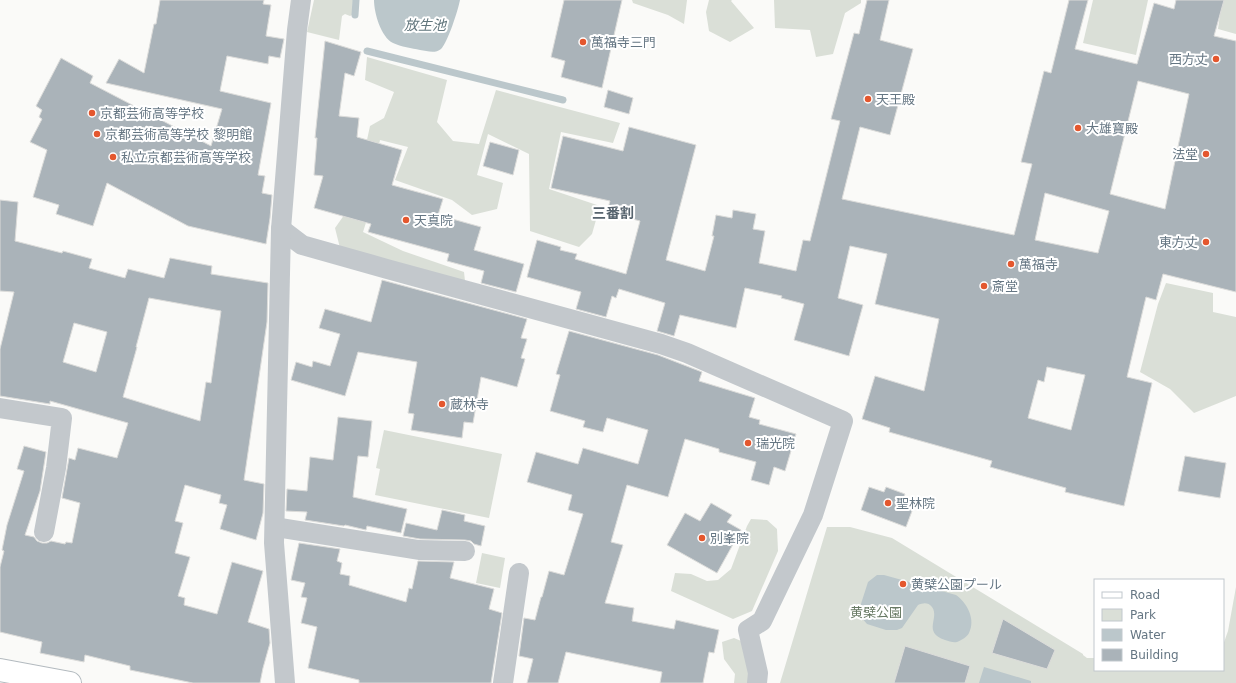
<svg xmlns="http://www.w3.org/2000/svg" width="1236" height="683" viewBox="0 0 1236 683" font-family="'DejaVu Sans','Noto Sans JP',sans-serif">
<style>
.green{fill:#dadfd7}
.water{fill:#bbc7cb}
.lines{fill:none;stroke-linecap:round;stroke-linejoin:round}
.stream{stroke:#bbc7cb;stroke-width:7}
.building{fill:#aab3b9;stroke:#dcdcda;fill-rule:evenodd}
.secondary-casing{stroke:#b3babf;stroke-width:24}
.street{stroke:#c3c8cc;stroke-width:20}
.secondary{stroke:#fff;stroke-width:22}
.poi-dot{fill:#e4572e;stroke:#fff;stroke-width:1.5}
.labels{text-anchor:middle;stroke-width:4;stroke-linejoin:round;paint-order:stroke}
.poi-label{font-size:13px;fill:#657683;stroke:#fff;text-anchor:start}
.park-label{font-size:13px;fill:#687a64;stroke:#fff}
.water-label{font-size:14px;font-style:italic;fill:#60757c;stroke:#fff}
.neighbourhood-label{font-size:14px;font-weight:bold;fill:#57646e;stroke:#fff}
</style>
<rect width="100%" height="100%" fill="#fafaf8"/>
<g class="green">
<polygon points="314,0 353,0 352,15 350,16 345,14 342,16 339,40 307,32"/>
<polygon points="632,0 687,0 684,24 668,15 633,3"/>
<polygon points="709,0 732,0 731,1 754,28 730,42 709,31 706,12"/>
<polygon points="774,0 861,0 861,3 845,13 833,54 816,57 810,30 775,28"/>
<polygon points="1093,0 1148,0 1136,55 1083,43"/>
<polygon points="1222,0 1236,0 1236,34 1218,29"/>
<polygon points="367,57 447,80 437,122 453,141 479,144 496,90 620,123 613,143 561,132 549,189 600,206 592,234 579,247 530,231 529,154 488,134 477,175 503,183 497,209 472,215 452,200 395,180 408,147 380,140 373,171 381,175 363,232 403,251 464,272 465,281 340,248 335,228 347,211 359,177 370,126 384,118 394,92 365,80"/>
<polygon points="1166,283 1213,293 1213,312 1236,317 1236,396 1194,413 1170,389 1140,372 1158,304"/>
<polygon points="384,430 502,454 489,518 375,495 380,469 376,468"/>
<polygon points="751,519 767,520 777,529 778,551 752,611 733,619 671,591 675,573 691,574 707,581 718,580 731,569 747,526"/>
<polygon points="827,527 850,527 892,538 1083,654 1083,655 1087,658 1095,658 1095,670 1223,670 1223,645 1228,631 1236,587 1236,683 780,683"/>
<polygon points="482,553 505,558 500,588 476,583"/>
<polygon points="734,638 746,643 751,683 734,683 735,674 724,659 722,642"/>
</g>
<g class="water">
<path d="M374,0H460C458,10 448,42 441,49C435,54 427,51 420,50C412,48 401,47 393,43C381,37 374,13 374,0Z"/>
<path d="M877,575H884L956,595C967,603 976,619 969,633C967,637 962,640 957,642C953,643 949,641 945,640C922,632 940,618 932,607C928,602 923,603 918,605L902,628L897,630H886L867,624L861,617L859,610L868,582Z"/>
<polygon points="984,667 1031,681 1031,683 979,683"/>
</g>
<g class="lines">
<g class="stream">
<polyline points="355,15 356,0"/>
<polyline points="367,51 563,100"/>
</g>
</g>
<g class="building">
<polygon points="160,0 264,0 263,4 271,5 266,36 284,39 280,58 269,56 268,64 227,56 220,91 271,103 258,175 265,176 262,193 272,195 270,218 266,244 188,226 107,183 93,226 56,214 59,205 33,197 47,150 30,142 42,119 39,117 42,110 36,106 61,58 93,76 90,83 211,146 222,109 106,83 119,59 144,73 154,24 156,24"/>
<polygon points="564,0 622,0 602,88 561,77 565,61 551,57"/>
<path d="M867,0H889L880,40L913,49L890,135L860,127L842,199L1014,235L1032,164L1021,162L1044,71L1051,73L1069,0H1088L1075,49L1137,64L1154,3L1174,9L1176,0H1224L1214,36L1236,41V292L1163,274L1156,300L1146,297L1127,377L1152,383L1124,506L1065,492L1066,488L990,467L992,461L889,432L890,428L862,419L875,376L924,391L939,319L875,304L887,254L850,246L838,298L863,305L849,356L794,340L804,304L781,298L782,296L745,288L736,328L680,315L674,336L657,331L665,303L619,289L616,298L612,296L606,317L576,309L581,292L527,277L537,240L561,247L560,250L577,254L575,259L626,274L640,221L607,212L610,201L551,188L563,136L623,151L629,127L696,145L666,260L705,271L714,236H712L716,215L732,218L733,210L756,214L753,229L765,231L759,263L796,271L803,240L810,241L840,121L831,119L854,33L859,34ZM1138,81L1189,94L1165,209L1110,194ZM1045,193L1109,211L1098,253L1035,240ZM1047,367L1085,375L1071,430L1028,418L1038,380L1044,382Z"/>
<polygon points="325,41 361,52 354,76 345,73 339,116 359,118 357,137 402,150 392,185 443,199 438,215 481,227 474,250 524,264 516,292 481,283 484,271 447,261 449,254 368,232 371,224 314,208 323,176 314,175 317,138 315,138"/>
<polygon points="608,90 633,98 629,114 604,107"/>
<polygon points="490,142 519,150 513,175 483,166"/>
<path d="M0,200L18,202L15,241L62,253L63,251L92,259L89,268L125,278L128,269L164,278L170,258L212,266L211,274L268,283L267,322L244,480L264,484L263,513L256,540L220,529L227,505L219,503L221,495L185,485L175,521L183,523L175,553L190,557L178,596L185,598L184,605L217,614L232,562L263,571L248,622L269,629L270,643L263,668L260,683H193L130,670V666L85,655L84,662L40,653L42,642L0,632V567L4,551L2,550L7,525L24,471L17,469L24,446L46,452L40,491L25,535L34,537L37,541L42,543H47L51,541L65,544L66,542L72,543L80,503L62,498L69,458L75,460L78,448L117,458L128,423L50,401V404L0,396V349L14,292L0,291ZM149,298L221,311L211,383L206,382L200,421L123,397L137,347H136ZM74,323L107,332L96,372L63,362Z"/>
<polygon points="382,280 527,319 521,338 527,339 521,358 525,359 517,387 481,377 473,423 464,422 462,438 411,430 414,414 408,413 417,362 358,352 345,396 291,380 296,362 312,367 313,361 330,366 340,334 319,328 325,309 371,322"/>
<polygon points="569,331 658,355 702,372 699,381 755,398 749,417 760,420 759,424 796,434 785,471 774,467 769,485 751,480 756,462 719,452 719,449 685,439 668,497 627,485 611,542 623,545 605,603 634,608 632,621 674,629 676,620 719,630 714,653 709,652 703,683 660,683 662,672 566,652 558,683 527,683 533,659 519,656 524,618 535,620 541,597 542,597 549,571 564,575 583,514 568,510 572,495 527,482 536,452 578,464 583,448 638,464 648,430 607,418 603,432 583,427 585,421 550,411 560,375 556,374"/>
<polygon points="338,417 372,421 368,457 358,456 353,497 407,509 401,533 367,526 366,530 345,525 344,526 305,520 307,512 286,511 287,489 307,491 310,457 333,460"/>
<polygon points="1185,456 1226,463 1220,498 1178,491"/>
<polygon points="869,487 884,492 886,487 905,494 903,499 915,503 906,527 861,510"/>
<polygon points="711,503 732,515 727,522 741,530 717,573 667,545 685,513 700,521"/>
<polygon points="442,510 465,515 464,521 485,526 481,546 474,544 471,541 465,540 420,539 403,536 406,523 437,530"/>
<polygon points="299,543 340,549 337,561 342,563 340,574 350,576 349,585 406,602 409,588 412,589 418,561 454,562 450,578 494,589 489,609 502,613 491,683 359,683 359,680 308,668 317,627 301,623 307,598 301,597 305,583 291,580"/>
<polygon points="1003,619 1055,650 1047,669 992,653"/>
<polygon points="905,646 970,666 965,683 894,683"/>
</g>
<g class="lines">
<g class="secondary-casing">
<polyline id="secondary" points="0,670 70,683"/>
</g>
<g class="street">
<polyline points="281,229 302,245 387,269 661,344 687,353 843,421 813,515 762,621 748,630 758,673 757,683"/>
<polyline points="0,408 62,418 56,468 44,532"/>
<polyline points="275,527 419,550 465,551"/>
<polyline points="285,683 274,543 281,229 297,30 301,0"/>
<polyline points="503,683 519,573"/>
</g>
<use href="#secondary" class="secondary"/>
</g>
<g class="poi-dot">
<circle cx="583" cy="42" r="4"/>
<circle cx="1216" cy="59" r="4"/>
<circle cx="868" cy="99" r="4"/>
<circle cx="92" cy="113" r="4"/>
<circle cx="1078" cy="128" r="4"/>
<circle cx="97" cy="134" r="4"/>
<circle cx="1206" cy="154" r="4"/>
<circle cx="113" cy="157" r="4"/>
<circle cx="406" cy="220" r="4"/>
<circle cx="1206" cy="242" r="4"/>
<circle cx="1011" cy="264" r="4"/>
<circle cx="984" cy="286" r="4"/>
<circle cx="442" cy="404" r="4"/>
<circle cx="748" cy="443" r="4"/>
<circle cx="888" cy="503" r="4"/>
<circle cx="702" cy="538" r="4"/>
<circle cx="903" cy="584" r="4"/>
</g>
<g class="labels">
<g class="poi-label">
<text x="591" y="47">萬福寺三門</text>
<text x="1208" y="64" text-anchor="end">西方丈</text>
<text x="876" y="104">天王殿</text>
<text x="100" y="118">京都芸術高等学校</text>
<text x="1086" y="133">大雄寶殿</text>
<text x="105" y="139">京都芸術高等学校 黎明館</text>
<text x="1198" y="159" text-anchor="end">法堂</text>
<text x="121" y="162">私立京都芸術高等学校</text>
<text x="414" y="225">天真院</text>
<text x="1198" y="247" text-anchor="end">東方丈</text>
<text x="1019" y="269">萬福寺</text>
<text x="992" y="291">斎堂</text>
<text x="450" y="409">蔵林寺</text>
<text x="756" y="448">瑞光院</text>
<text x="896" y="508">聖林院</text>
<text x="710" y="543">別峯院</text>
<text x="911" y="589">黄檗公園プール</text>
</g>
<g class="park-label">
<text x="876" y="617">黄檗公園</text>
</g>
<g class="water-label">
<text x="425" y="30">放生池</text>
</g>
<g class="neighbourhood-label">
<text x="613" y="218">三番割</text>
</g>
</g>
<rect x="1094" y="579" width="130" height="92" fill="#ffffff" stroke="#c1c8cd"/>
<rect x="1102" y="592" width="20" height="6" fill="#ffffff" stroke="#c1c8cd"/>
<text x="1130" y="599" font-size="12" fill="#657683">Road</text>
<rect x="1102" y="609" width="20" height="12" fill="#dadfd7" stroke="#c1c8cd"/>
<text x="1130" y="619" font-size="12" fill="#657683">Park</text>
<rect x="1102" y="629" width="20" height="12" fill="#bbc7cb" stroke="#c1c8cd"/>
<text x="1130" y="639" font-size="12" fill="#657683">Water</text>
<rect x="1102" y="649" width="20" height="12" fill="#aab3b9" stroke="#c1c8cd"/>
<text x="1130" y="659" font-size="12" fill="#657683">Building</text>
</svg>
